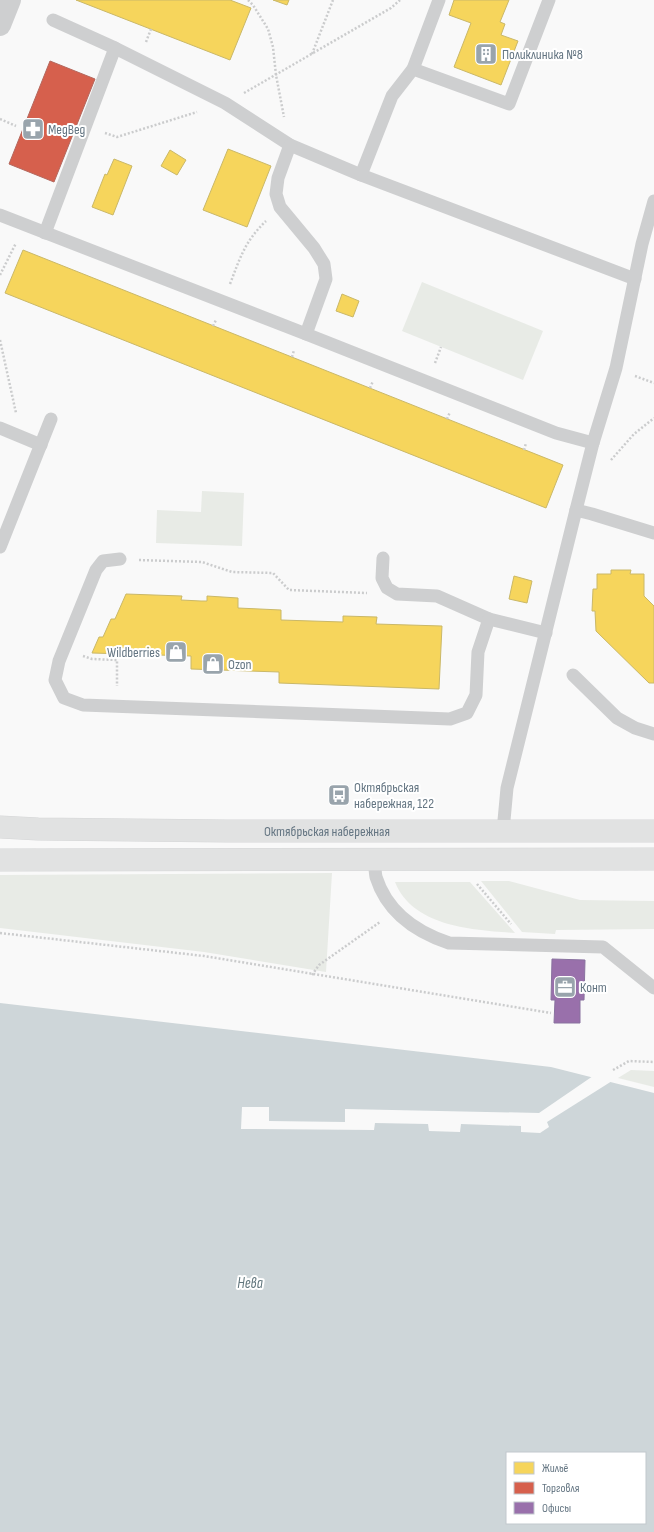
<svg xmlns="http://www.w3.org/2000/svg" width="654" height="1532" viewBox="0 0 654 1532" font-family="'Sofia Sans Condensed',sans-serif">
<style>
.green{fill:#e8ebe6}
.water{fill:#ced6d9;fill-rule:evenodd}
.pier{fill:#f9f9f9}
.homes{fill:#f6d55c;stroke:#cab868}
.shops{fill:#d6604d;stroke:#b4675d}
.offices{fill:#9970ab;stroke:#89729f}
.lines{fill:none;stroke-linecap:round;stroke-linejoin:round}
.primary-casing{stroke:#d5d6d7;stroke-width:23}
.path{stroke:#cbcccd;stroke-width:2.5;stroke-dasharray:2 2;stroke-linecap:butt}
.lane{stroke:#cecfd0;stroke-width:13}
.street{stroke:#cecfd0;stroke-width:22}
.primary{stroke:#e1e2e2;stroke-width:22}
.labels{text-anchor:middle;stroke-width:4;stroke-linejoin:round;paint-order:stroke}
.poi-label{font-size:14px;fill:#657683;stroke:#fff;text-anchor:start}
.street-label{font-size:14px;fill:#657683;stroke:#fff}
.water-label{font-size:15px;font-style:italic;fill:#60757c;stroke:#fff}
</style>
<rect width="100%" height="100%" fill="#f9f9f9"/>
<g class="green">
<polygon points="422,282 543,331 523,380 402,331"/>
<polygon points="202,491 244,493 242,546 156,543 157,510 201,512"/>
<polygon points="332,873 326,972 204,952 0,928 0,875"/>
<polygon points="481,881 509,881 580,900 654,901 654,929 556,930 555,934 522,932"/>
<path d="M395,882H470L515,933C473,930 413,927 395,882Z"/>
<polygon points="631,1070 654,1071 654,1087 618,1078"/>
</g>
<path class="water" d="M0,1003L551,1067L654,1093V1532H0ZM507,1453H645V1523H507Z"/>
<polygon class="pier" points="593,1076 612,1081 547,1122 549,1127 540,1133 521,1132 521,1126 461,1124 460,1132 429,1131 428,1124 375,1123 374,1130 241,1129 242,1107 269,1107 269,1121 345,1122 345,1109 539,1113"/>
<g class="homes">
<polygon points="76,0 230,0 251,8 230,60"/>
<polygon points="273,0 289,0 287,5"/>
<polygon points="454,0 509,0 500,22 505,24 501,35 518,41 501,85 454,67 471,23 449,15"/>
<polygon points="228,149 271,166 247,227 203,210"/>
<polygon points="170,150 186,160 177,175 161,166"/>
<polygon points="114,159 132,166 113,215 92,207 105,174 107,175"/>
<polygon points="23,250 563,465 546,508 5,293"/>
<polygon points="342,294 359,301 353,317 336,311"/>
<polygon points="611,570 631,570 630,574 644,574 644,596 654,606 654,683 649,683 596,631 595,611 592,611 593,589 597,589 597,574 611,574"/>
<polygon points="514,576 532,581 527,603 509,599"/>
<polygon points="126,594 182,596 181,600 201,601 207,601 207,596 238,598 238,608 281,610 281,620 343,622 343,616 377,617 376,624 442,626 439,689 279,683 279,672 191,669 191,656 92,653 99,637 103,637 111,619 115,619"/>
</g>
<polygon class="shops" points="50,61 95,79 54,182 9,164"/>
<polygon class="offices" points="552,959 585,960 584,1000 580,1000 580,1023 554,1023 555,1000 551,1000"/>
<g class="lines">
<g class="primary-casing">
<g id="primary">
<path id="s1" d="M0,827L38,829L227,831H654"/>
<polyline points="0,860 654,859"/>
</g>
</g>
<g class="path">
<polyline points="248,0 253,5 268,29 273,47 276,75 284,117"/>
<polyline points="146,42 151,29"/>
<polyline points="312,54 333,0"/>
<polyline points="244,93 391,8 400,0"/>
<polyline points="0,119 16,126"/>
<polyline points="105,133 117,137 197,112"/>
<polyline points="0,275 16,243"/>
<path d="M230,284C240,258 245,241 266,221"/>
<polyline points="213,326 216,320"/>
<polyline points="0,340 16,413"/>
<polyline points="292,357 294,350"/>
<polyline points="435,363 441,347"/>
<polyline points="635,376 654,383"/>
<polyline points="370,388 373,381"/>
<polyline points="447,419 450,412"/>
<polyline points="524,450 526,443"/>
<polyline points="611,460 634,434 654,418"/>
<polyline points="139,560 202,562 232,572 273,573 289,590 367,593"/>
<polyline points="83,656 92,659 117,660 117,686"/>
<polyline points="477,884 511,924"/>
<polyline points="0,933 204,956 551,1013"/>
<polyline points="312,975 319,965 380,922"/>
<polyline points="613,1070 629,1061 654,1062"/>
</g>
<g class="lane">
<polyline points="53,20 115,48 225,103 290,145 361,175 635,279"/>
<polyline points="413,69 509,104 549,0"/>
<polyline points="290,145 278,178 276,194 280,207 314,248 324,264 326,279 306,334"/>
<polyline points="361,175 392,96 413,69 439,0"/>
<polyline points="0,215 306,334 556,433 593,443"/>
<polyline points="45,233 115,48"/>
<polyline points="0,428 41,445"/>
<polyline points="576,510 592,514 654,533"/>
<polyline points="0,547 51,419"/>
<polyline points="383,558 382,578 387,588 397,594 437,596 489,619 546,633"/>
<polyline points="120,559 103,561 96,570 59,661 55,680 64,698 83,705 450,719 467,713 476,695 478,652 489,619"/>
<polyline points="573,675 617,718 635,728 654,734"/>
<polyline points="503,831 507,788 576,510 593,443 616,368 642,244 654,201"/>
<path d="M374,859C375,865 375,872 376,877C387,912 416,932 449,943L603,947L654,988"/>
</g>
<polyline class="street" points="0,25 10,0"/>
<use href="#primary" class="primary"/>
</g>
<defs>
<g id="building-square" transform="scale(1.15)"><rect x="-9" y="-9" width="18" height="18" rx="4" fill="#99a4ac" stroke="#fff"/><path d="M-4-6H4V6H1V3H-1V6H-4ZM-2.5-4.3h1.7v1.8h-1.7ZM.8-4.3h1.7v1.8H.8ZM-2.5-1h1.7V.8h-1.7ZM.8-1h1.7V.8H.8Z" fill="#fff"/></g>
<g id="pharmacy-square" transform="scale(1.15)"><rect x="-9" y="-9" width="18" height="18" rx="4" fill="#99a4ac" stroke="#fff"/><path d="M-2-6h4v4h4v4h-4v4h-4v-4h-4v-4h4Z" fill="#fff"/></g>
<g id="shop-square" transform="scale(1.15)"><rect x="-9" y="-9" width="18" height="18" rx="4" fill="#99a4ac" stroke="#fff"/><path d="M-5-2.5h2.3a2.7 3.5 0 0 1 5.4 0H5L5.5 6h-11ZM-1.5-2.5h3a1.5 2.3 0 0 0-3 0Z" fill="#fff"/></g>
<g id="bus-square" transform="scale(1.15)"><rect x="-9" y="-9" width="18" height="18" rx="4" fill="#99a4ac" stroke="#fff"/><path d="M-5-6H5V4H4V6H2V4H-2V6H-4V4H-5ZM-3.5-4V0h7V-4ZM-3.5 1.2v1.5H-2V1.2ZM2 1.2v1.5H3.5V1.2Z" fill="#fff"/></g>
<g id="office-square" transform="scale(1.15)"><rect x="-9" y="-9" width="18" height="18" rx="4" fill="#99a4ac" stroke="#fff"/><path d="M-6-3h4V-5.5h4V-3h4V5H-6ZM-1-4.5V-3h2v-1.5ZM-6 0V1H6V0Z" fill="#fff"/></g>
</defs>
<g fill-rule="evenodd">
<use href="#building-square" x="486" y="54"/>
<use href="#pharmacy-square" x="33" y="129"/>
<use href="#shop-square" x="176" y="652"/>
<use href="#shop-square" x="213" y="664"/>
<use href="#bus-square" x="339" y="795"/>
<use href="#office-square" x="565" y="987"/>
</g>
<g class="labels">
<g class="poi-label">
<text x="502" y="59">Поликлиника №8</text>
<text x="48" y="134">МедВед</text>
<text x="160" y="657" text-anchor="end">Wildberries</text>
<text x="228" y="669">Ozon</text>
<text x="354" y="792">Октябрьская<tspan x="354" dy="16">набережная, 122</tspan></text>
<text x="580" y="992">Конт</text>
</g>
<g class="street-label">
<text dy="5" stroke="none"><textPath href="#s1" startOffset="327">Октябрьская набережная</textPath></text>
</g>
<g class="water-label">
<text x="250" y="1288">Нева</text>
</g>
</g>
<rect x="506" y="1452" width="140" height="72" fill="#ffffff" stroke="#c1c8cd"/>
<rect x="514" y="1462" width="20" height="12" fill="#f6d55c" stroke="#c1c8cd"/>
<text x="542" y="1472" font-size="12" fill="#657683">Жильё</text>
<rect x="514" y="1482" width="20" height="12" fill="#d6604d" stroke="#c1c8cd"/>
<text x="542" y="1492" font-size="12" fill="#657683">Торговля</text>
<rect x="514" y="1502" width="20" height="12" fill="#9970ab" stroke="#c1c8cd"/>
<text x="542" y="1512" font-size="12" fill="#657683">Офисы</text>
</svg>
